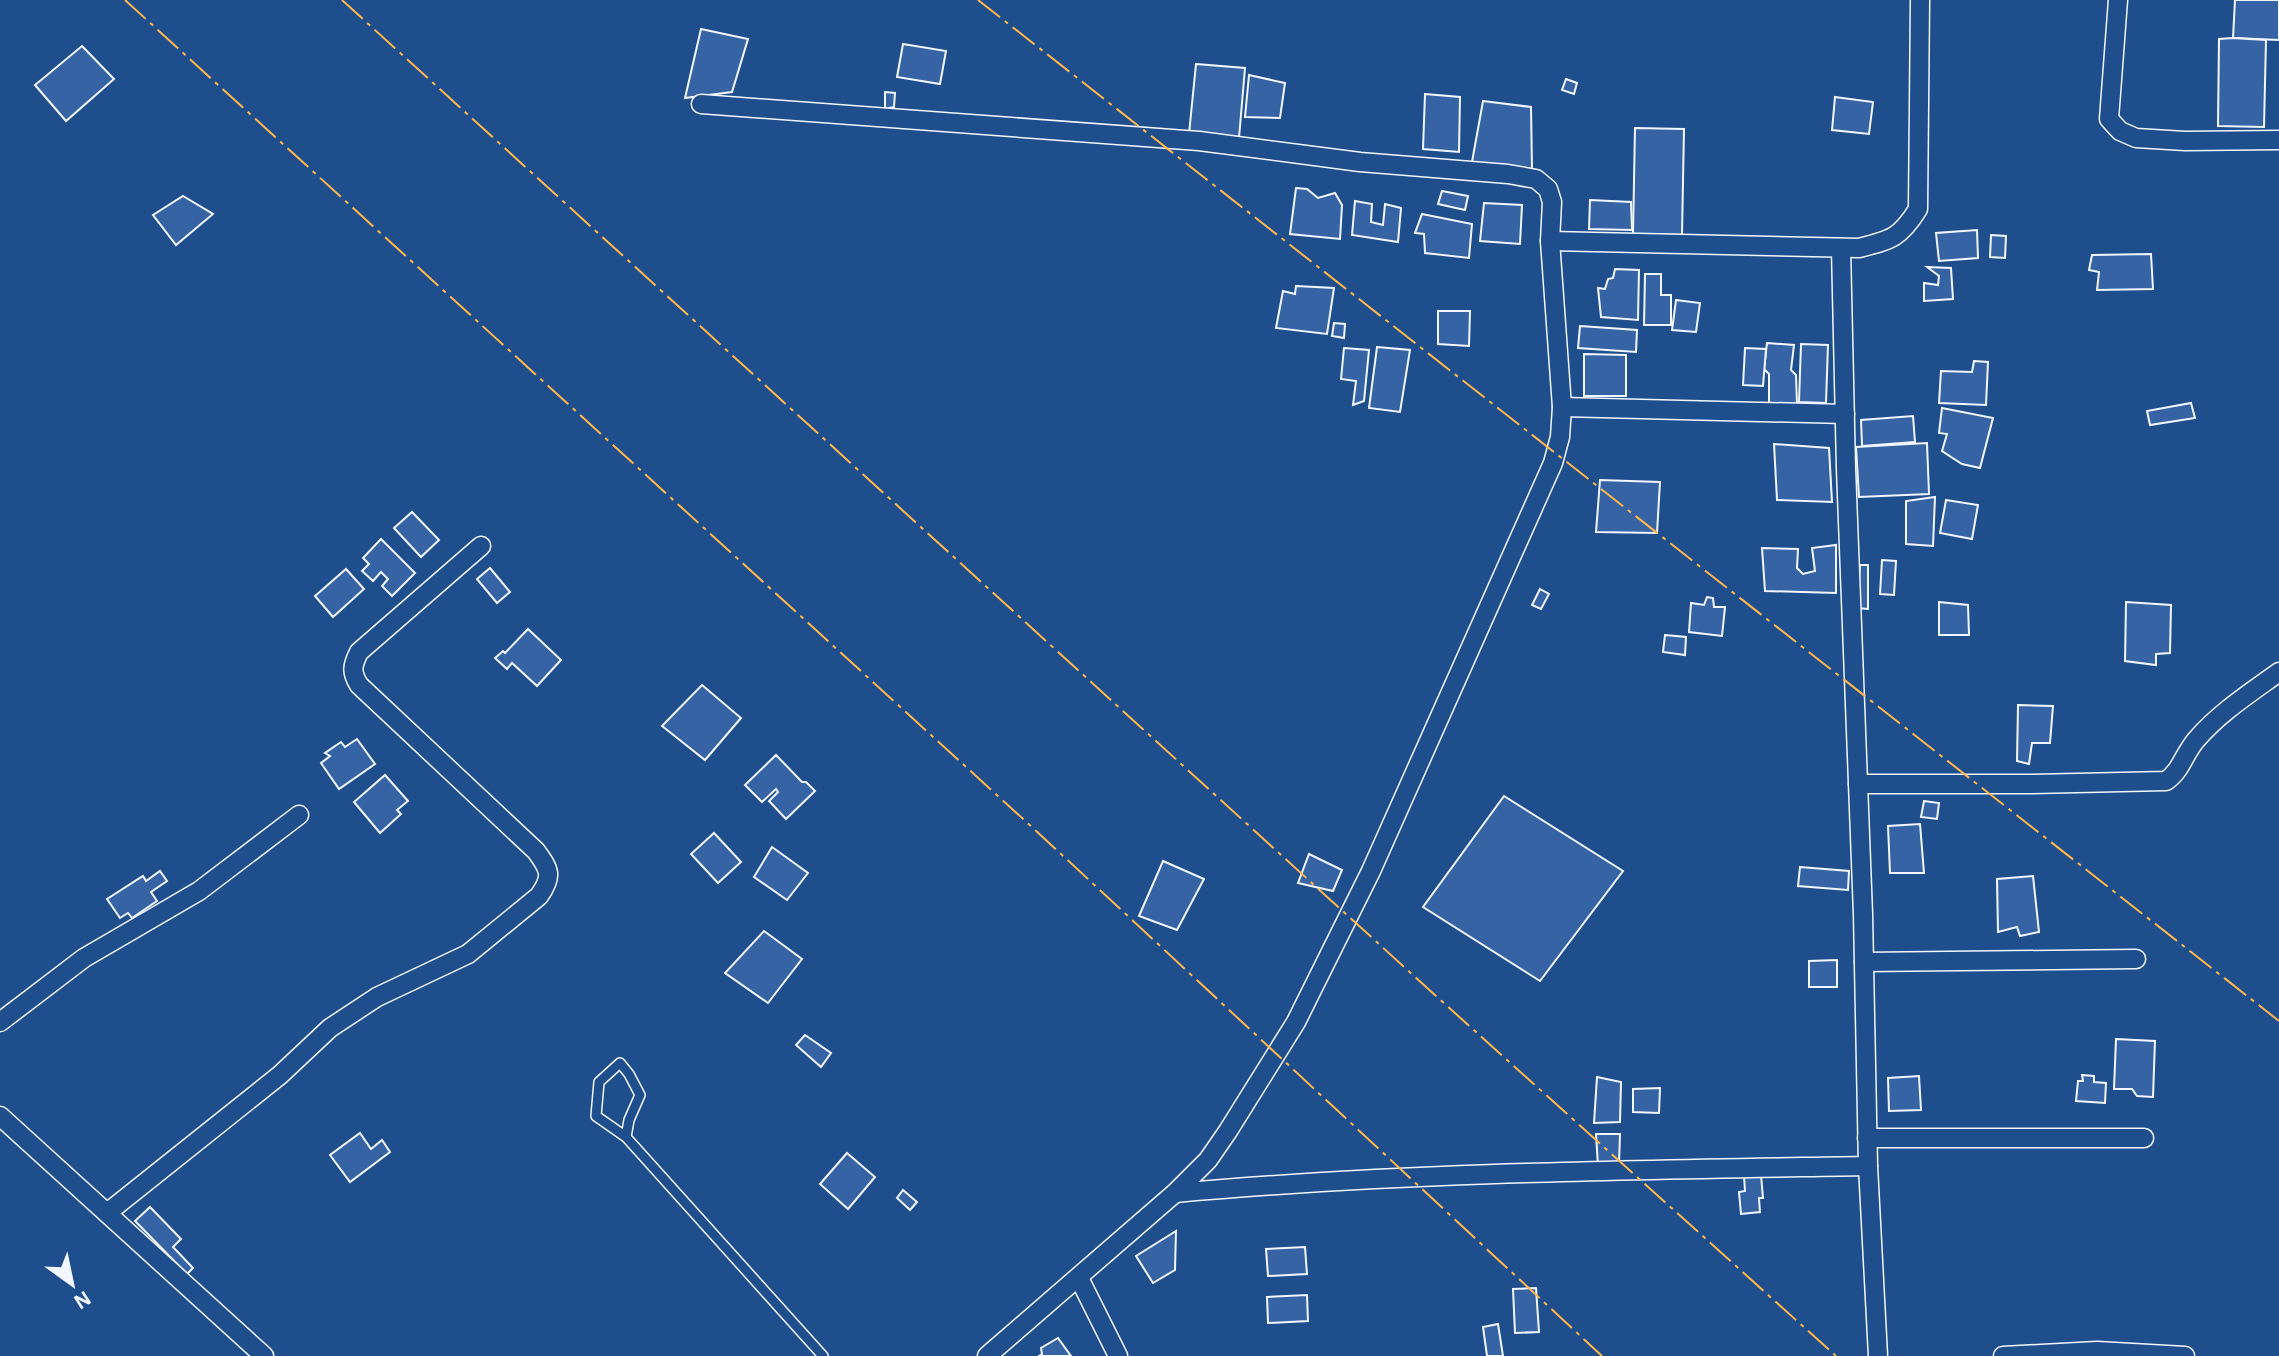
<svg xmlns="http://www.w3.org/2000/svg" width="2279" height="1356" viewBox="0 0 2279 1356" font-family="'Alegreya Sans',sans-serif">
<style>
.building{fill:#3563a3;stroke:#f2f6ff;stroke-width:2}
.lines{fill:none;stroke-linecap:round;stroke-linejoin:round}
.lane-casing{stroke:#f2f6ff;stroke-width:12}
.street-casing{stroke:#f2f6ff;stroke-width:21}
.lane{stroke:#1f4e8c;stroke-width:9}
.street{stroke:#1f4e8c;stroke-width:18}
.power{stroke:#ffb74d;stroke-width:2;stroke-dasharray:28 6 4 6;stroke-linecap:butt}
</style>
<rect width="100%" height="100%" fill="#1f4e8c"/>
<g class="building">
<polygon points="2235,0 2279,0 2279,40 2233,38"/>
<polygon points="701,29 748,39 732,92 685,98"/>
<polygon points="2233,38 2266,40 2264,127 2218,126 2219,39"/>
<polygon points="903,44 946,51 940,84 897,77"/>
<polygon points="82,46 114,79 66,121 35,85"/>
<polygon points="1196,64 1245,68 1239,138 1189,134"/>
<polygon points="1249,75 1285,83 1280,118 1245,117"/>
<polygon points="1566,79 1577,83 1574,94 1562,90"/>
<polygon points="885,92 895,93 894,107 885,109"/>
<polygon points="1425,94 1460,97 1459,152 1423,149"/>
<polygon points="1835,97 1873,102 1869,134 1832,130"/>
<polygon points="1483,101 1531,107 1532,169 1472,162"/>
<polygon points="1635,128 1684,129 1682,235 1633,234"/>
<polygon points="1296,188 1307,189 1318,198 1335,193 1342,205 1340,239 1290,234"/>
<polygon points="1442,191 1468,196 1465,210 1438,204"/>
<polygon points="183,196 213,214 176,245 153,215"/>
<polygon points="1590,200 1631,202 1632,230 1589,229"/>
<polygon points="1355,201 1372,204 1371,222 1383,225 1385,204 1401,208 1398,242 1352,235"/>
<polygon points="1484,203 1522,205 1520,244 1480,241"/>
<polygon points="1422,214 1472,224 1469,258 1425,253 1424,234 1415,233"/>
<polygon points="1977,230 1978,258 1939,261 1936,233"/>
<polygon points="1991,235 2006,236 2005,258 1990,257"/>
<polygon points="2151,254 2153,289 2097,290 2099,272 2089,270 2092,255"/>
<polygon points="1927,267 1951,268 1953,299 1924,301 1924,283 1938,285 1939,276"/>
<polygon points="1615,269 1639,270 1638,320 1601,317 1598,288 1605,289 1608,279 1613,278"/>
<polygon points="1645,274 1661,274 1661,295 1671,295 1671,325 1644,325"/>
<polygon points="1296,286 1334,288 1327,334 1276,328 1283,291 1295,294"/>
<polygon points="1676,300 1700,303 1696,332 1672,330"/>
<polygon points="1438,311 1470,311 1469,346 1438,344"/>
<polygon points="1334,323 1345,324 1344,338 1332,336"/>
<polygon points="1580,326 1637,330 1636,352 1578,348"/>
<polygon points="1767,343 1794,345 1791,370 1796,375 1797,405 1769,405 1769,374 1764,369"/>
<polygon points="1801,344 1828,345 1826,403 1799,402"/>
<polygon points="1377,347 1410,350 1400,412 1369,408"/>
<polygon points="1344,348 1369,350 1364,401 1353,405 1356,381 1341,379"/>
<polygon points="1745,348 1766,349 1763,386 1743,385"/>
<polygon points="1584,354 1626,355 1626,396 1584,396"/>
<polygon points="1974,361 1988,362 1986,405 1939,403 1941,371 1972,372"/>
<polygon points="2191,403 2195,418 2150,425 2147,411"/>
<polygon points="1942,408 1993,418 1980,468 1962,464 1942,451 1947,434 1939,433"/>
<polygon points="1913,416 1915,442 1862,446 1861,420"/>
<polygon points="1927,443 1929,494 1859,497 1856,447"/>
<polygon points="1774,444 1829,448 1832,502 1777,500"/>
<polygon points="1600,480 1660,482 1657,533 1596,532"/>
<polygon points="1935,497 1933,546 1906,544 1906,501"/>
<polygon points="1946,500 1978,505 1972,539 1940,533"/>
<polygon points="412,512 439,540 421,557 394,528"/>
<polygon points="381,539 415,573 392,596 382,586 388,579 381,572 373,581 362,571 369,564 363,558"/>
<polygon points="1836,545 1836,593 1765,591 1762,548 1798,549 1797,568 1803,574 1815,571 1812,548"/>
<polygon points="1882,560 1896,561 1894,595 1880,594"/>
<polygon points="1860,565 1868,565 1868,609 1857,608"/>
<polygon points="490,568 510,592 497,603 477,579"/>
<polygon points="346,569 364,589 333,617 315,596"/>
<polygon points="1540,589 1549,594 1541,609 1532,605"/>
<polygon points="1707,597 1713,598 1714,607 1725,607 1722,636 1689,632 1691,603 1704,605"/>
<polygon points="1939,602 1968,605 1969,635 1939,635"/>
<polygon points="2126,602 2171,605 2170,653 2156,654 2156,665 2125,661"/>
<polygon points="528,629 561,660 537,686 512,663 507,669 495,658 503,651 505,653"/>
<polygon points="1665,635 1686,637 1685,655 1663,652"/>
<polygon points="702,685 741,718 705,760 662,726"/>
<polygon points="2018,705 2053,706 2050,743 2032,743 2029,764 2017,761"/>
<polygon points="357,739 375,764 339,789 321,763 330,756 325,753 341,742 345,747"/>
<polygon points="776,755 802,782 806,782 815,791 786,819 769,801 778,792 776,789 762,802 745,785"/>
<polygon points="385,775 408,801 397,810 401,814 380,833 354,802"/>
<polygon points="1504,796 1623,871 1540,981 1423,907"/>
<polygon points="1924,801 1939,803 1937,819 1921,817"/>
<polygon points="1920,824 1924,873 1890,873 1888,826"/>
<polygon points="714,833 741,862 718,883 691,854"/>
<polygon points="772,847 808,873 787,900 754,877"/>
<polygon points="1309,854 1342,870 1333,891 1298,883"/>
<polygon points="1163,861 1204,879 1177,930 1139,916"/>
<polygon points="1800,867 1849,871 1848,890 1798,886"/>
<polygon points="160,871 167,881 151,892 157,901 132,918 128,913 120,918 107,899 143,876 146,881"/>
<polygon points="2033,876 2039,932 2020,936 2017,927 1998,932 1997,879"/>
<polygon points="764,931 802,959 768,1003 725,973"/>
<polygon points="1837,960 1837,987 1809,987 1809,961"/>
<polygon points="805,1035 831,1053 821,1067 796,1045"/>
<polygon points="2116,1039 2155,1041 2153,1097 2137,1096 2132,1089 2114,1089"/>
<polygon points="2082,1075 2094,1076 2094,1082 2106,1083 2105,1103 2076,1101 2078,1081 2083,1081"/>
<polygon points="1919,1076 1921,1110 1889,1111 1888,1078"/>
<polygon points="1597,1077 1621,1082 1620,1122 1594,1123"/>
<polygon points="1660,1088 1659,1113 1633,1112 1633,1089"/>
<polygon points="360,1133 371,1149 382,1140 390,1152 350,1182 330,1155"/>
<polygon points="1596,1134 1620,1134 1619,1164 1598,1166"/>
<polygon points="847,1153 875,1177 848,1209 820,1184"/>
<polygon points="1761,1175 1763,1198 1759,1198 1760,1212 1741,1214 1739,1192 1745,1191 1744,1176"/>
<polygon points="903,1190 917,1202 910,1210 897,1198"/>
<polygon points="150,1207 181,1239 173,1247 193,1268 187,1274 135,1221"/>
<polygon points="1176,1231 1175,1270 1153,1283 1136,1256"/>
<polygon points="1305,1247 1307,1274 1268,1276 1266,1249"/>
<polygon points="1536,1288 1539,1332 1515,1333 1513,1289"/>
<polygon points="1307,1295 1308,1321 1268,1323 1267,1297"/>
<polygon points="1498,1324 1503,1356 1487,1356 1483,1327"/>
<polygon points="1058,1338 1071,1356 1039,1356 1042,1354 1041,1348"/>
</g>
<g class="lines">
<g class="lane-casing">
<polyline id="lane" points="626,1137 629,1120 640,1095 629,1074 620,1063 599,1082 596,1116 626,1137 823,1356"/>
</g>
<g class="street-casing">
<g id="street">
<polyline points="2118,0 2109,119 2120,131 2136,138 2185,141 2279,140"/>
<polyline points="701,104 1199,141 1360,162 1508,174 1536,179 1548,189 1552,202 1550,241 1562,407 1560,437 1553,463 1371,871 1296,1022 1228,1131 1208,1160 1175,1193 987,1356"/>
<path d="M1550,241L1859,248C1891,240 1900,238 1918,209L1920,0"/>
<polyline points="1841,248 1846,469 1863,914 1868,1166 1878,1356"/>
<polyline points="1562,407 1845,414"/>
<path d="M1858,784H2031L2166,781C2181,771 2184,754 2196,740C2219,713 2250,693 2279,672"/>
<polyline points="1864,962 2136,959"/>
<polyline points="0,1022 84,958 199,891 299,815"/>
<polyline points="0,1116 264,1356"/>
<polyline points="1867,1138 2144,1138"/>
<path d="M1175,1193C1406,1172 1637,1170 1868,1166"/>
<path d="M107,1213L280,1075L330,1028L377,997L468,954L539,896C553,876 550,870 536,851L359,685C351,672 352,666 359,652L481,546"/>
<polyline points="1079,1278 1118,1356"/>
<polyline points="2003,1356 2097,1351 2185,1356"/>
</g>
</g>
<use href="#lane" class="lane"/>
<use href="#street" class="street"/>
<g class="power">
<polyline points="125,0 1033,828 1602,1356"/>
<polyline points="342,0 1436,996 1836,1356"/>
<polyline points="978,0 2279,1021"/>
</g>
</g>
<g transform="translate(72 1284) rotate(147)" stroke="#1f4e8c" stroke-width="6" paint-order="stroke">
<path d="M0-6L14 30L0 20L-14 30Z" fill="#f2f6ff"/>
<text y="-12" font-size="22" font-weight="bold" text-anchor="middle" fill="#f2f6ff">N</text>
</g>
</svg>
